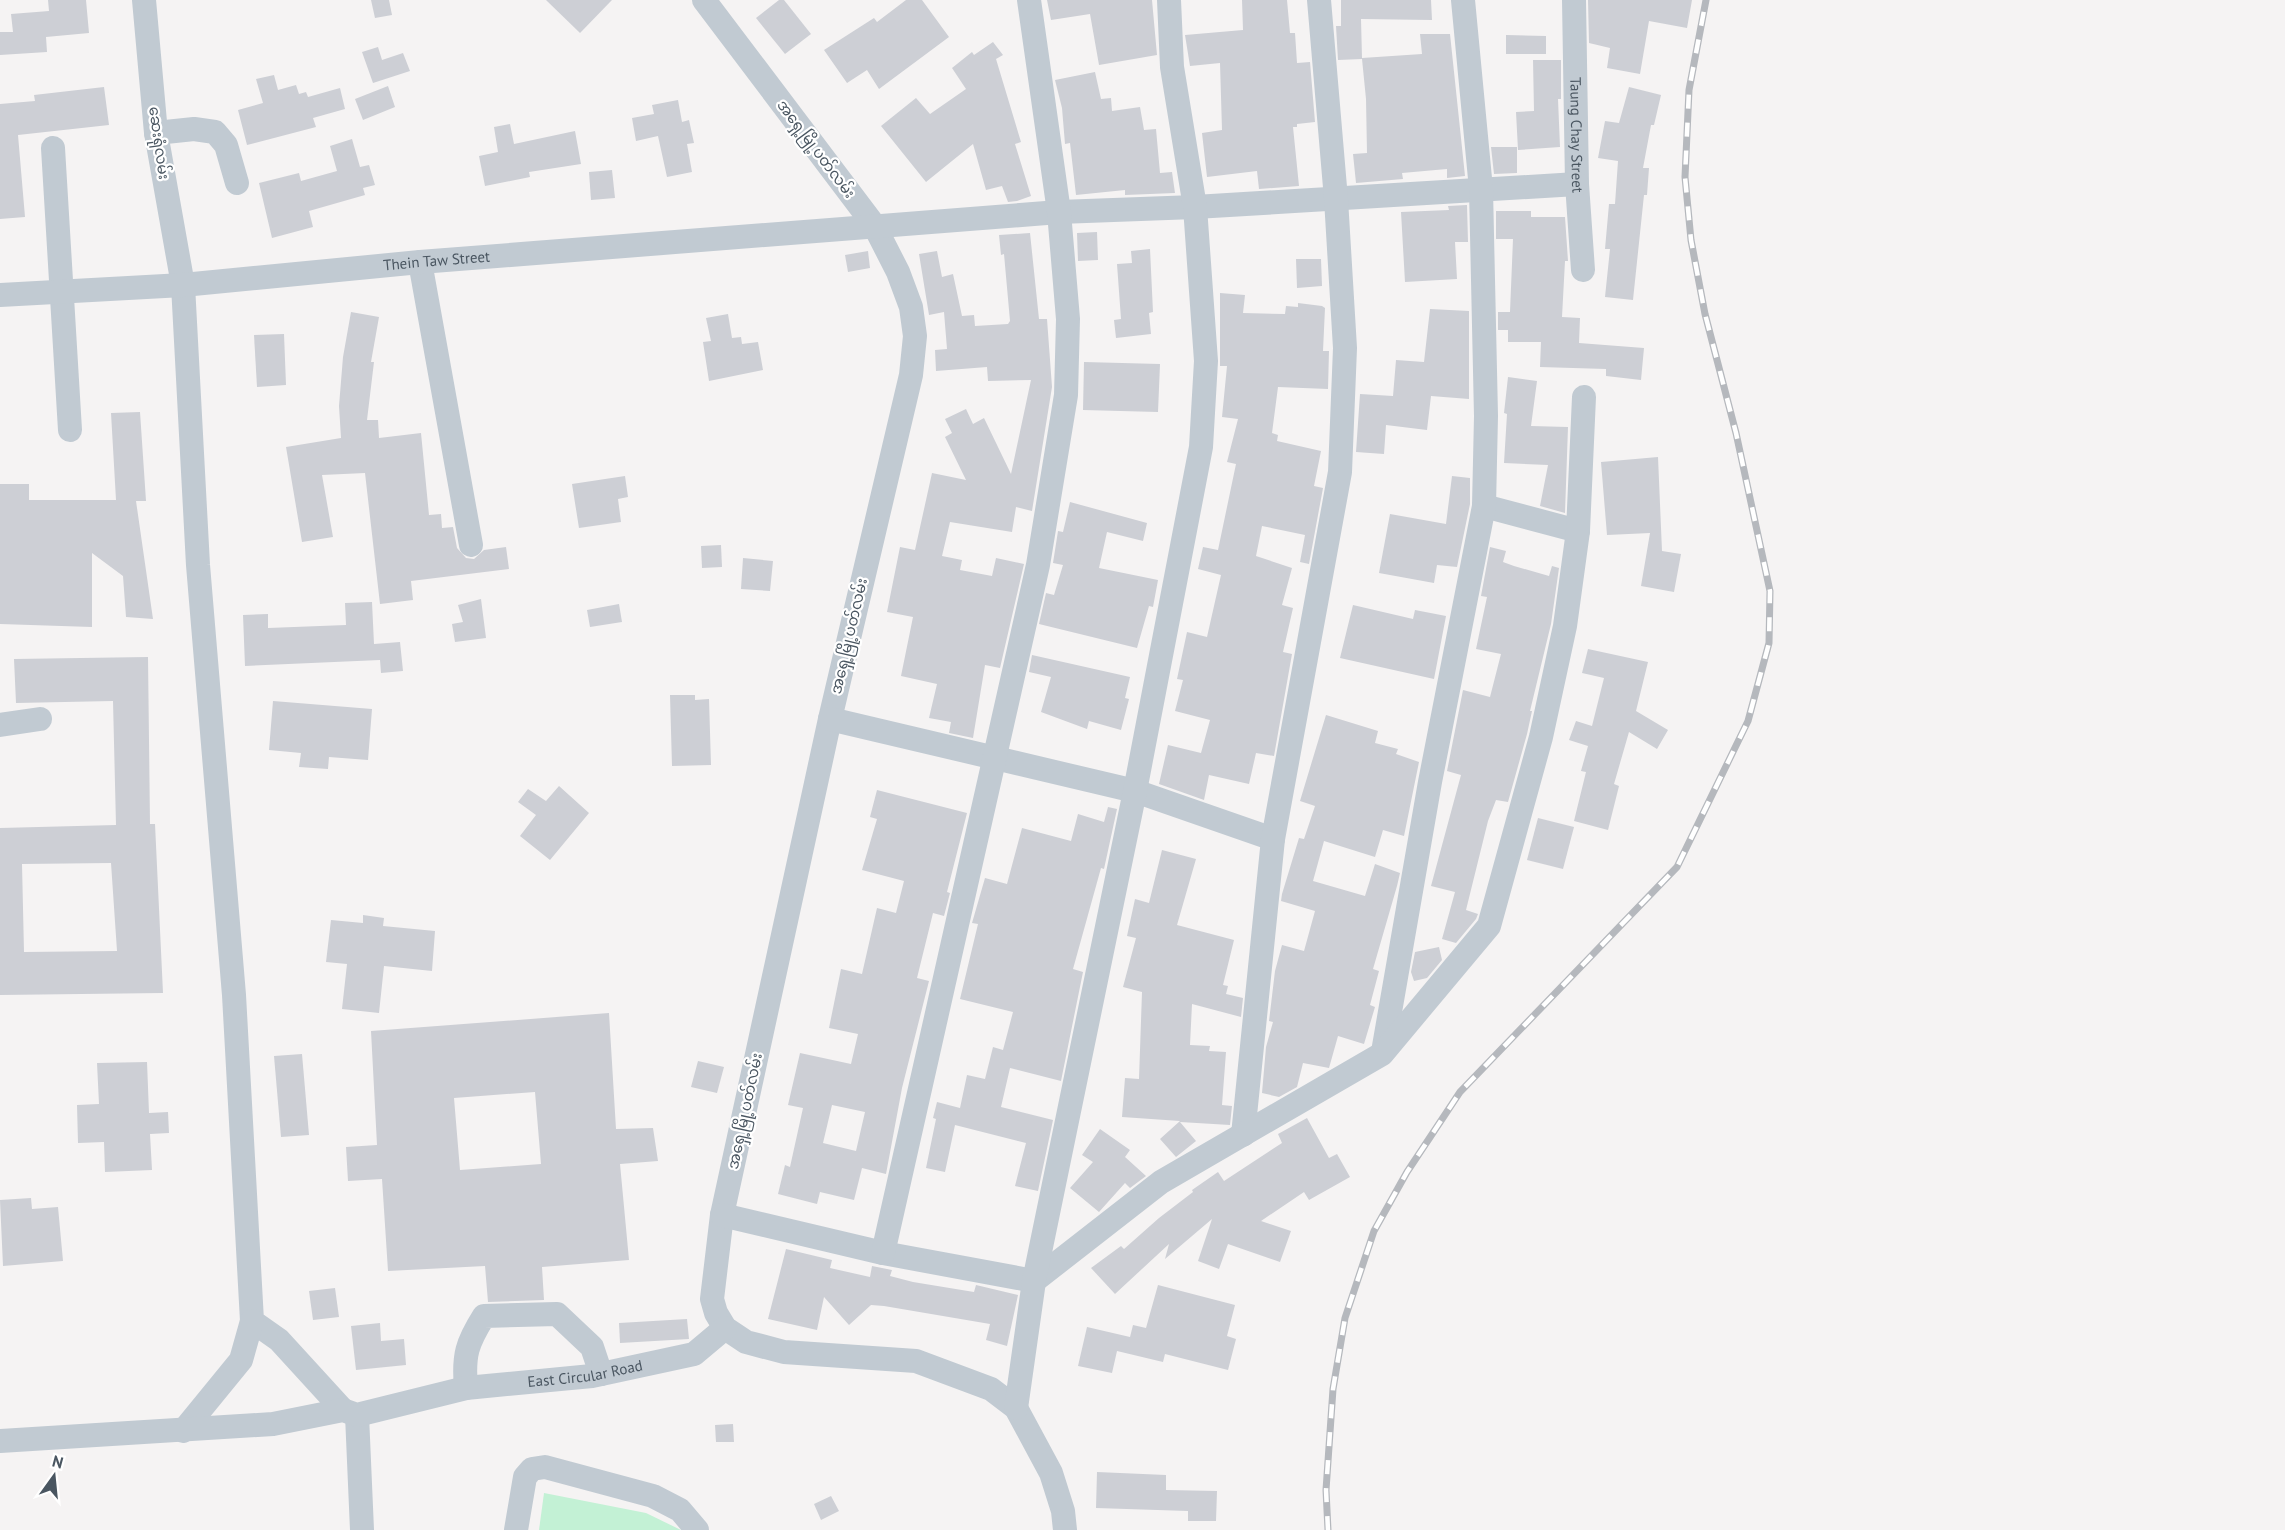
<svg xmlns="http://www.w3.org/2000/svg" width="2285" height="1530" viewBox="0 0 2285 1530" font-family="'PT Sans','Noto Sans Myanmar',sans-serif">
<style>
.green{fill:#c3f1d5}
.building{fill:#cdcfd5;fill-rule:evenodd}
.lines{fill:none;stroke-linecap:round;stroke-linejoin:round}
.minor{stroke:#c1cad2;stroke-width:24}
.rail-casing{stroke:#b5b8bd;stroke-width:7}
.rail{stroke:#fff;stroke-width:4.5;stroke-dasharray:14;stroke-linecap:butt}
.labels{text-anchor:middle;stroke-width:4.5;stroke-linejoin:round;paint-order:stroke}
.street-label{font-size:15px;fill:#4a5661;stroke:#fff}
</style>
<rect width="100%" height="100%" fill="#f5f3f3"/>
<polygon class="green" points="544,1493 646,1513 681,1530 539,1530"/>
<g class="building">
<polygon points="48,0 86,0 89,33 46,37 47,52 0,55 0,32 13,32 11,14 49,11"/>
<polygon points="371,0 389,0 392,15 375,18"/>
<polygon points="546,0 612,0 580,33"/>
<polygon points="779,0 784,0 811,34 785,54 756,18"/>
<polygon points="906,0 922,0 949,37 879,89 867,70 847,83 824,50 874,18 877,22"/>
<polygon points="1047,0 1152,0 1157,55 1099,65 1090,14 1051,20"/>
<polygon points="1242,0 1287,0 1290,33 1295,33 1297,63 1310,62 1315,122 1297,124 1297,127 1293,127 1299,186 1259,189 1257,171 1207,177 1202,133 1222,130 1220,63 1190,66 1185,35 1243,30"/>
<polygon points="1341,0 1431,0 1432,20 1361,19 1362,58 1422,54 1420,34 1450,34 1465,176 1447,178 1447,169 1402,173 1403,179 1356,183 1353,154 1367,153 1366,99 1362,59 1338,60 1336,26 1341,26"/>
<polygon points="1588,0 1692,0 1687,28 1649,21 1640,74 1607,68 1610,48 1589,43"/>
<polygon points="1506,35 1546,36 1546,54 1506,54"/>
<polygon points="993,42 1003,55 996,59 1021,142 1015,144 1031,196 1017,201 1008,202 1002,186 986,190 973,144 926,182 881,126 916,98 930,114 966,89 952,68 972,52 974,55"/>
<polygon points="378,47 382,60 403,53 410,71 373,83 362,52"/>
<polygon points="1533,60 1561,60 1561,99 1558,99 1560,147 1518,150 1516,112 1534,111"/>
<polygon points="1095,72 1101,99 1111,98 1112,111 1140,107 1144,130 1156,129 1160,173 1172,172 1175,193 1125,195 1125,190 1076,195 1070,143 1065,144 1062,108 1055,80"/>
<polygon points="274,75 278,90 296,85 299,94 306,92 308,97 340,88 345,109 313,118 316,127 247,145 238,110 263,103 256,79"/>
<polygon points="388,86 395,107 363,120 355,99"/>
<polygon points="104,87 109,125 18,135 25,217 0,219 0,104 35,101 34,95"/>
<polygon points="1629,87 1661,95 1654,125 1651,125 1643,168 1649,168 1647,195 1644,195 1633,300 1605,297 1610,249 1605,249 1609,204 1615,204 1618,161 1598,158 1605,121 1619,123"/>
<polygon points="678,100 682,122 689,120 694,143 687,144 692,172 667,177 658,136 636,141 632,118 654,114 652,105"/>
<polygon points="510,124 514,144 575,131 581,164 529,172 530,177 485,186 479,156 498,152 494,127"/>
<polygon points="352,139 360,167 369,165 375,185 363,188 365,195 309,211 313,227 272,238 259,183 299,173 301,181 337,171 330,146"/>
<polygon points="1491,147 1517,147 1517,173 1494,174"/>
<polygon points="612,170 615,198 591,200 589,172"/>
<polygon points="1467,205 1468,242 1455,242 1457,279 1405,282 1401,212 1449,210 1448,206"/>
<polygon points="1496,211 1531,211 1531,217 1565,217 1568,261 1565,261 1562,317 1580,318 1579,343 1644,348 1641,380 1606,376 1606,369 1540,367 1541,342 1508,342 1508,330 1498,330 1498,312 1510,312 1513,239 1496,239"/>
<polygon points="1097,232 1098,260 1078,261 1077,233"/>
<polygon points="1030,233 1039,319 1047,319 1052,387 1032,511 1016,507 1012,532 950,522 942,556 962,560 960,570 992,576 996,558 1024,564 1000,668 985,665 973,738 949,733 951,722 929,718 937,684 901,676 913,617 887,612 900,547 915,550 932,473 966,480 945,437 952,433 945,419 966,409 973,424 984,418 1011,474 1031,380 988,381 987,367 936,371 935,350 947,349 944,312 929,315 919,254 937,251 942,277 953,274 962,316 974,315 975,326 1008,324 1010,321 1004,254 1001,255 999,235"/>
<polygon points="1150,249 1153,312 1149,313 1151,334 1116,338 1114,320 1121,319 1117,264 1132,263 1131,251"/>
<polygon points="868,251 870,268 848,272 845,255"/>
<polygon points="1296,259 1321,259 1322,286 1297,288"/>
<polygon points="1220,293 1245,295 1243,313 1285,314 1286,306 1298,307 1298,303 1322,306 1325,308 1323,351 1329,351 1328,389 1278,387 1272,433 1278,435 1277,441 1321,451 1314,486 1323,488 1309,564 1300,562 1305,535 1262,526 1256,556 1292,568 1282,605 1293,608 1283,652 1292,654 1274,756 1256,753 1249,784 1209,775 1204,800 1159,784 1168,745 1201,753 1210,720 1175,711 1183,680 1177,679 1187,632 1207,637 1221,575 1198,569 1203,547 1218,550 1236,464 1227,462 1238,419 1222,417 1227,366 1220,366"/>
<polygon points="1430,309 1469,311 1469,399 1431,396 1427,430 1386,425 1384,454 1356,452 1360,394 1393,396 1396,360 1424,362"/>
<polygon points="351,312 379,317 371,362 374,362 367,420 378,420 379,438 421,433 429,515 441,514 442,528 453,527 457,548 466,558 474,559 484,550 506,547 509,569 411,581 413,600 380,604 365,473 322,475 333,537 302,542 286,447 341,438 339,406 343,357"/>
<polygon points="728,314 732,338 741,337 742,344 758,342 763,370 709,381 703,342 711,341 706,318"/>
<polygon points="284,334 286,385 257,387 254,335"/>
<polygon points="1084,362 1160,364 1158,412 1083,410"/>
<polygon points="1508,377 1537,381 1531,426 1568,427 1565,513 1540,506 1548,465 1504,463 1507,414 1504,413"/>
<polygon points="140,412 146,501 136,501 153,619 126,617 123,576 92,553 92,627 0,624 0,484 29,484 29,500 116,500 111,413"/>
<polygon points="1658,457 1662,551 1681,554 1674,592 1641,586 1650,533 1607,535 1601,462"/>
<polygon points="625,476 628,497 618,499 621,522 579,528 572,484"/>
<polygon points="1452,476 1470,478 1470,504 1457,567 1437,565 1434,583 1379,573 1390,514 1446,524"/>
<polygon points="1070,502 1147,523 1143,541 1107,532 1099,568 1158,580 1153,607 1149,606 1137,648 1039,624 1046,593 1054,595 1063,565 1053,563 1058,531 1063,532"/>
<polygon points="721,545 722,567 702,568 701,546"/>
<polygon points="1490,547 1506,551 1503,562 1514,566 1549,576 1552,566 1559,568 1551,624 1530,711 1532,711 1527,734 1508,802 1496,800 1488,821 1466,910 1478,914 1476,919 1456,943 1442,939 1455,892 1431,886 1461,775 1447,771 1463,690 1490,697 1501,654 1476,649 1487,597 1481,596"/>
<polygon points="743,558 773,561 770,591 741,589"/>
<polygon points="481,599 486,638 455,642 452,624 463,622 458,605"/>
<polygon points="372,602 374,644 400,642 403,671 381,673 380,660 245,666 243,615 268,614 268,628 346,625 345,603"/>
<polygon points="619,604 622,622 590,627 587,610"/>
<polygon points="1353,605 1413,619 1415,610 1446,616 1434,679 1340,658"/>
<polygon points="1588,649 1648,662 1636,711 1668,730 1657,749 1629,732 1614,784 1619,786 1608,830 1574,821 1586,772 1581,771 1588,746 1569,740 1576,721 1592,726 1604,678 1582,673"/>
<polygon points="1032,655 1130,677 1125,698 1129,699 1121,730 1089,721 1087,729 1041,712 1051,677 1029,672"/>
<path d="M148,657L150,824H155L163,993L0,995V828L116,825L113,701L16,703L14,659ZM111,863L117,951L24,952L22,864Z"/>
<polygon points="670,695 695,695 695,700 709,699 711,765 672,766"/>
<polygon points="273,701 372,709 368,760 329,757 328,769 299,767 301,753 269,750"/>
<polygon points="1326,715 1378,731 1375,743 1398,749 1396,754 1419,762 1404,836 1383,830 1375,857 1324,841 1313,881 1365,896 1375,864 1400,873 1397,886 1373,969 1379,971 1370,1005 1375,1007 1364,1044 1338,1036 1329,1068 1303,1063 1297,1087 1279,1097 1262,1093 1266,1047 1273,1022 1269,1021 1275,971 1282,945 1304,951 1315,911 1281,901 1282,894 1299,838 1304,839 1315,806 1300,801"/>
<polygon points="559,786 589,813 550,860 520,836 536,815 518,802 528,789 546,801"/>
<path d="M877,790L967,813L947,892L950,893L944,916L933,913L917,978L929,981L902,1088L886,1174L862,1168L854,1200L820,1192L817,1204L778,1194L785,1165L790,1167L803,1108L788,1105L800,1053L851,1064L858,1034L829,1028L841,969L862,974L877,908L896,913L904,881L862,870L877,819L870,817ZM832,1105L865,1112L856,1151L823,1143Z"/>
<polygon points="1108,807 1117,809 1104,869 1101,868 1073,969 1083,972 1061,1081 1010,1068 1001,1107 1053,1120 1038,1191 1015,1186 1026,1143 955,1125 945,1172 926,1168 936,1119 933,1118 937,1102 960,1108 967,1075 985,1079 993,1047 1003,1050 1013,1012 960,999 978,924 972,923 985,878 1007,884 1022,828 1071,841 1078,814 1104,822"/>
<polygon points="1538,818 1574,827 1563,869 1527,860"/>
<polygon points="1162,850 1196,859 1177,925 1234,940 1223,985 1228,986 1226,994 1243,998 1241,1017 1192,1004 1190,1045 1210,1046 1209,1051 1226,1052 1222,1105 1232,1106 1230,1125 1180,1122 1196,1141 1176,1157 1160,1139 1180,1121 1122,1117 1125,1078 1139,1079 1142,992 1123,987 1136,938 1127,936 1135,899 1149,903"/>
<polygon points="363,915 384,918 383,926 435,931 432,971 384,966 379,1013 342,1009 347,964 326,962 331,920 363,923"/>
<polygon points="1439,947 1442,960 1427,978 1414,981 1411,972 1415,952"/>
<path d="M609,1013L616,1129L653,1128L658,1161L620,1164L629,1260L542,1267L544,1300L488,1302L485,1266L388,1271L382,1179L348,1181L346,1147L377,1145L371,1031ZM535,1092L541,1164L460,1170L454,1098Z"/>
<polygon points="302,1054 309,1135 281,1137 274,1056"/>
<polygon points="698,1061 724,1067 717,1093 691,1087"/>
<polygon points="147,1062 149,1113 168,1112 169,1133 150,1134 152,1170 105,1172 104,1142 78,1143 77,1105 99,1104 97,1063"/>
<polygon points="1307,1118 1329,1158 1337,1154 1350,1177 1309,1200 1304,1192 1261,1221 1291,1231 1280,1262 1228,1244 1219,1269 1198,1261 1212,1219 1165,1259 1169,1244 1115,1294 1091,1268 1121,1246 1124,1249 1159,1218 1193,1192 1192,1190 1218,1172 1224,1181 1282,1143 1278,1134"/>
<polygon points="1100,1129 1130,1150 1125,1157 1146,1176 1130,1188 1125,1183 1099,1212 1070,1188 1093,1162 1082,1155"/>
<polygon points="31,1198 32,1209 58,1207 63,1261 3,1266 0,1200"/>
<polygon points="786,1249 832,1260 830,1268 870,1277 872,1266 892,1270 890,1276 913,1282 974,1292 976,1285 1018,1295 1007,1346 986,1340 990,1324 884,1306 871,1305 849,1325 824,1297 817,1330 768,1319"/>
<polygon points="1158,1285 1235,1305 1227,1336 1236,1339 1228,1370 1165,1354 1163,1362 1117,1351 1112,1373 1078,1366 1087,1327 1130,1337 1133,1325 1146,1328"/>
<polygon points="335,1288 339,1317 313,1320 309,1291"/>
<polygon points="687,1319 689,1339 620,1343 619,1323"/>
<polygon points="380,1323 381,1341 404,1339 406,1365 356,1370 351,1326"/>
<polygon points="733,1424 734,1442 716,1442 715,1425"/>
<polygon points="1097,1472 1166,1475 1166,1490 1217,1491 1216,1521 1188,1521 1188,1511 1096,1508"/>
<polygon points="831,1496 839,1511 821,1520 814,1504"/>
</g>
<g class="lines">
<g class="minor">
<polyline points="144,0 156,133 183,285 198,565 234,995 252,1321 279,1340 343,1410"/>
<polyline points="704,0 874,225 898,272 911,307 915,336 911,375 830,719 722,1215 712,1299 716,1313 725,1328 746,1342 784,1352 916,1361 991,1389 1016,1408 1051,1473 1063,1511 1065,1530"/>
<path id="s1" d="M1574,0L1577,184L1583,270"/>
<polyline points="156,133 194,129 215,132 226,145 237,183"/>
<polyline points="53,148 70,430"/>
<polyline points="420,262 471,545"/>
<path id="s2" d="M0,295L183,285L420,262L1059,212L1195,207L1577,184"/>
<polyline points="1484,506 1578,531"/>
<polyline points="830,719 1135,791 1273,839"/>
<polyline points="0,725 40,719"/>
<polyline points="1383,1052 1430,782 1484,506 1486,416 1481,189 1463,0"/>
<polyline points="1243,1135 1273,839 1340,472 1345,348 1336,199 1319,0"/>
<polyline points="722,1215 883,1253 1034,1281 1161,1182 1382,1054 1489,926 1541,737 1565,626 1578,531 1584,397"/>
<polyline points="883,1253 1038,565 1066,395 1068,319 1059,212 1029,0"/>
<path d="M466,1388C463,1355 467,1343 484,1316L557,1314L592,1347L601,1374"/>
<polyline points="1016,1408 1034,1281 1135,791 1201,447 1206,361 1195,207 1172,67 1169,0"/>
<polyline points="357,1415 362,1530"/>
<polyline points="183,1431 241,1360 252,1321"/>
<path id="s3" d="M0,1441L273,1424L343,1410L357,1415L466,1388L592,1376L694,1354L725,1328"/>
<polyline points="516,1530 525,1477 532,1469 545,1467 653,1496 680,1510 697,1530"/>
</g>
<g class="rail-casing">
<polyline id="rail" points="1328,1530 1326,1490 1333,1389 1345,1318 1374,1231 1407,1172 1460,1092 1677,867 1748,721 1769,643 1770,591 1736,433 1705,314 1691,240 1685,177 1689,90 1706,0"/>
</g>
<use href="#rail" class="rail"/>
</g>
<g class="labels">
<g class="street-label">
<text dy="5" stroke="none"><textPath href="#s1" startOffset="135">Taung Chay Street</textPath></text>
<text transform="translate(159 143) rotate(82)" y="5">ဆေးရုံလမ်း</text>
<text transform="translate(816 149) rotate(53)" y="5">အရှေ့မြို့ပတ်လမ်း</text>
<text dy="5" stroke="none"><textPath href="#s2" startOffset="438">Thein Taw Street</textPath></text>
<text transform="translate(849 636) rotate(-77)" y="5">အရှေ့မြို့ပတ်လမ်း</text>
<text transform="translate(745 1111) rotate(-78)" y="5">အရှေ့မြို့ပတ်လမ်း</text>
<text dy="5" stroke="none"><textPath href="#s3" startOffset="592">East Circular Road</textPath></text>
</g>
</g>
<g transform="translate(54 1476) rotate(15)" stroke="#ffffff" stroke-width="4.5" paint-order="stroke">
<path d="M0-4.5L10 22L0 15L-10 22Z" fill="#4a5661"/>
<text y="-9" font-size="16" font-weight="bold" text-anchor="middle" fill="#4a5661">N</text>
</g>
</svg>
